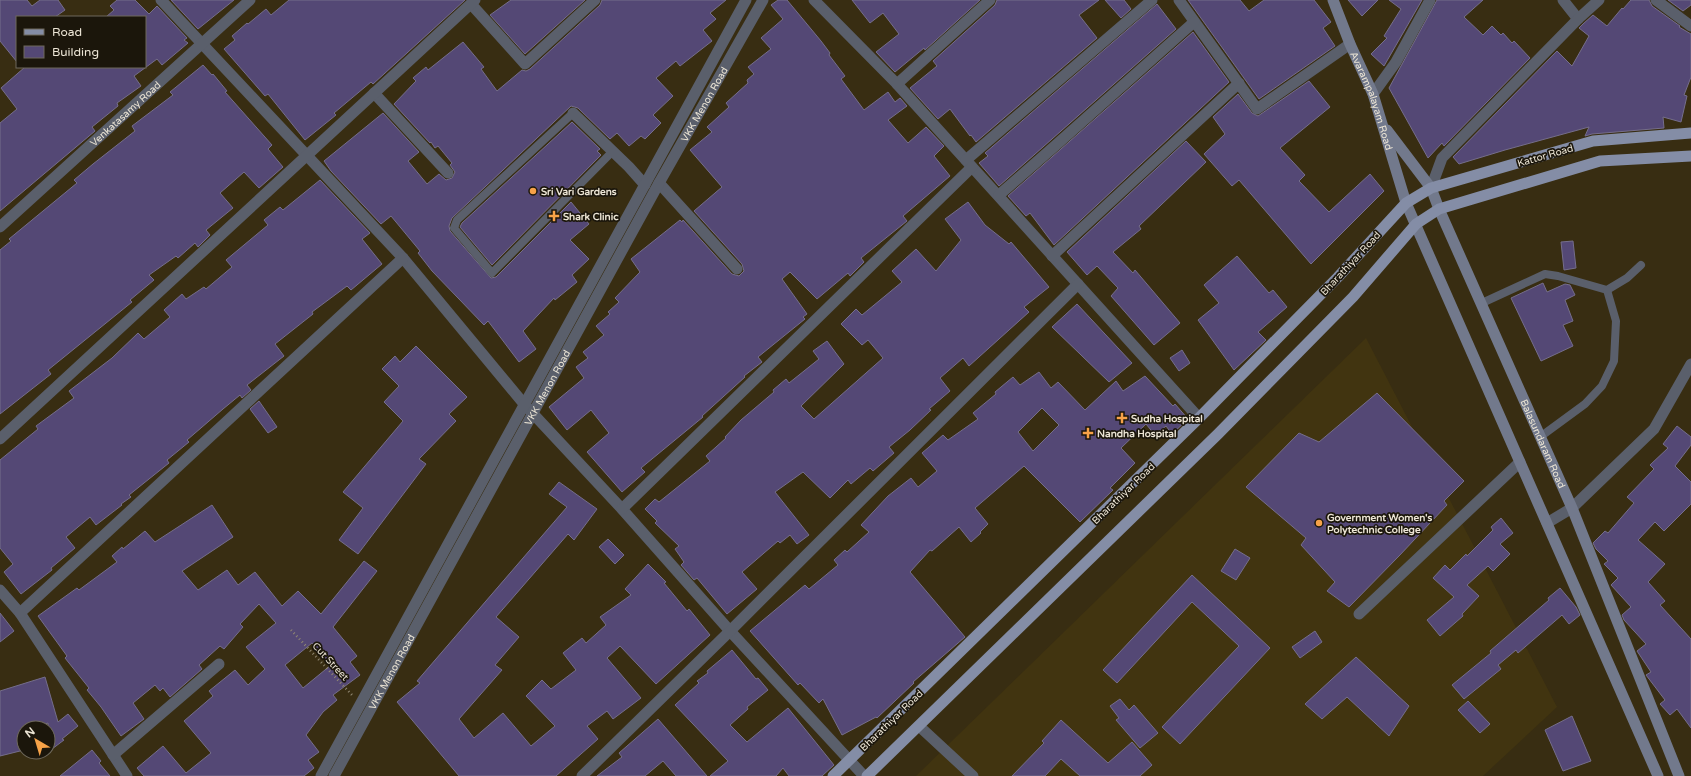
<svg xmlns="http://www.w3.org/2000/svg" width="1691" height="776" viewBox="0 0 1691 776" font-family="'Varela Round',sans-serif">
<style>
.built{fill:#413410}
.building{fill:#544875;stroke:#756e8b;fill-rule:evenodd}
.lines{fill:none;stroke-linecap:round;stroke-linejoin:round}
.path{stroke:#918873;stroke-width:2.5;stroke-dasharray:1 3;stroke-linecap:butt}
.service{stroke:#5a5f6b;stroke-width:8}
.minor{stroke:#5a5f6b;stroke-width:11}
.tertiary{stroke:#5a5f6b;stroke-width:11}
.secondary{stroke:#72798c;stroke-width:11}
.primary{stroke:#848da6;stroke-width:11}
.poi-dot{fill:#f6a248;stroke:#1b160b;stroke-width:1.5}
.labels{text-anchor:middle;stroke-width:3.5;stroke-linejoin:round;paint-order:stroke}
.street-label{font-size:10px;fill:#ece5d5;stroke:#1b160b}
.poi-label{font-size:10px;font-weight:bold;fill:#ece5d5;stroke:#1b160b;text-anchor:start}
</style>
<rect width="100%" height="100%" fill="#382d12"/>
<polygon class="built" points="1366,338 1557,707 1483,776 916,776"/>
<g class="building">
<polygon points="0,0 27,0 32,6 40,0 58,0 65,10 55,17 17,17 17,62 0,41"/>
<polygon points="117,0 135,0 149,14 157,6 187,38 184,40 188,43 162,65 157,59 134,76 141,86 117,103 118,106 92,127 95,131 0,211 0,123 17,109 1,88 25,67 145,67 145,17 106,17 114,10 110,6"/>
<polygon points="171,0 234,0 198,29"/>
<polygon points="289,0 465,0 373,84 371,82 334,113 336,115 305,140 268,94 265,96 224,49 235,40 232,36 247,23 248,24 266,9 271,15"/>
<polygon points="511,0 585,0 525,54 490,15"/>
<polygon points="602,0 726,0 710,13 716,19 703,30 712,41 680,66 676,61 656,78 673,96 653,115 661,123 645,139 641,136 629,146 617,133 610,139 578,108 571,106 452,218 449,226 450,231 491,278 496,277 571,202 589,224 570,240 589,259 572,275 577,282 555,300 554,298 523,331 536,349 519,362 488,321 484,325 432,271 418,253 420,251 391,216 381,224 331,171 324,161 383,113 419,152 408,161 427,184 439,174 446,180 452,178 455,172 450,165 452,163 438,146 435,148 431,142 430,143 394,104 416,81 413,78 426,67 428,70 463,42 484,67 481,69 497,91 522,70 526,71 530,69 600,5"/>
<polygon points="778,0 787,0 821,41 830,53 829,55 845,76 841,79 864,110 888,92 895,102 900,98 907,106 888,120 908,143 926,127 944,146 934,156 950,176 903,216 907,221 861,258 864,262 850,276 848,273 817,299 790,272 782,279 807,314 803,317 805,319 758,357 762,362 744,376 745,377 702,416 703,417 641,468 645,472 622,492 587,452 609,433 591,410 567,430 549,407 584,378 576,367 588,358 583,352 604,335 596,326 610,314 608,312 619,302 615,298 640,272 631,259 680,220 682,222 683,220 732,274 739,276 744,271 742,264 694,211 722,187 690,150 712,132 707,127 729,107 726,103 748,83 747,80 754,74 748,67 771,49 761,38 783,19 771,5"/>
<polygon points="852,0 980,0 925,50 924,48 895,72 876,52 899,34 883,13 870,23"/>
<polygon points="997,0 1099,0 1079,15 1097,38 976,142 971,135 970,136 950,109 938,119 910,88 937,66 933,61 995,5"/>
<polygon points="1105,0 1124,0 1131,9 1121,18"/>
<polygon points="1188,0 1240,0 1249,11 1264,0 1314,0 1331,22 1323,28 1335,46 1259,99"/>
<polygon points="1348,0 1378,0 1362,16"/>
<polygon points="1389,0 1422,0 1384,66 1371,54 1387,38 1384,36 1401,9"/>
<polygon points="1437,0 1483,0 1464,17 1483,35 1492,26 1501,35 1503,33 1512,43 1514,41 1530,58 1444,146 1442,143 1428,158 1389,88"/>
<polygon points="1631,0 1649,0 1652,6 1680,26 1679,27 1691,34 1691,77 1684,95 1687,96 1681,122 1663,117 1664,128 1592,134 1585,136 1589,127 1505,150 1459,164 1453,157 1557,51 1572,66 1589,36 1579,28 1583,24 1593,15 1607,26 1622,8 1623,9"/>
<polygon points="1668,0 1691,0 1691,5 1683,11"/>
<polygon points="1157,4 1176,29 999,186 979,163 988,156 985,153"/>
<polygon points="1193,32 1229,82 1054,245 1030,213 1026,216 1008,196"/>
<polygon points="203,65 212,75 213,74 227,91 225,92 272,145 268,149 283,167 259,188 244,172 220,193 233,208 206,230 210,235 198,247 195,243 178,258 176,256 149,275 154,280 130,300 132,302 48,370 51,374 0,414 0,250 11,241 9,239 77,183 74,180 93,164 135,131 132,126 173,95 170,92"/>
<polygon points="1309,81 1330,107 1280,148 1305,175 1299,181 1329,212 1370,174 1384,191 1311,264 1239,180 1232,186 1204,154 1225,134 1213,117 1238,94 1252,113 1258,116"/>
<polygon points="572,122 600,149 597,151 601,155 492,265 460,227 462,223"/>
<polygon points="1186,141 1206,162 1139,226 1141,229 1113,252 1133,273 1135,270 1180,323 1154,345 1111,296 1118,288 1097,266 1087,275 1067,252"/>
<polygon points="320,180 370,233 362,239 382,264 351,290 347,286 312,312 313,314 275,344 284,356 247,385 251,390 242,398 240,395 223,409 187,440 189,442 167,460 169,463 129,495 131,497 121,504 122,505 96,525 90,517 66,537 75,548 51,568 52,570 21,594 4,572 13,564 0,548 0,460 38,429 36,426 74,398 69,391 112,358 138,333 144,339 170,317 164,310 182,294 186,299 204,287 206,289 232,267 226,260 268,225 264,220 280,207 283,210"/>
<polygon points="968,202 985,225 1009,244 1011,242 1049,287 1024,307 1029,312 969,366 963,358 940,378 950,391 929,409 931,410 910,430 889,447 894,453 873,471 870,468 851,484 848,480 830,498 803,472 775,492 809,535 797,544 790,535 780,543 778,541 742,572 757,589 727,614 697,578 694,580 681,565 684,562 675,549 679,546 655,523 657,521 645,509 655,499 659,502 710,461 706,456 726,438 725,437 741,420 774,392 773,390 786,379 789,383 819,359 813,351 827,341 844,364 801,406 814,419 883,358 868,340 862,345 841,324 856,309 862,315 902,282 892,271 916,249 936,271 961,240 945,219"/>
<polygon points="1573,241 1576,268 1564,270 1561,242"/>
<polygon points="1237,256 1269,293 1273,290 1287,307 1258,332 1266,340 1234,370 1198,320 1219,303 1204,285"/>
<polygon points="1543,283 1547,292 1565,284 1570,285 1575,295 1565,300 1573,321 1563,325 1573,346 1541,361 1511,298"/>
<polygon points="1077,304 1132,363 1109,382 1052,327"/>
<polygon points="416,346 467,397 449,414 456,421 419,459 426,464 358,554 339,540 363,508 343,492 403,421 384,402 399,386 382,369 395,356 400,362"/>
<polygon points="1182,350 1190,363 1179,371 1170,358"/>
<path d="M1039,372L1051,388L1058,382L1085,410L1116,381L1123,391L1145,376L1173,406L1175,404L1188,419L1172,434L1166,426L1155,435L1146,424L1121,448L1135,463L1110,488L1113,490L1080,522L1024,466L975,508L988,524L980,532L981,533L971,542L959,527L932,551L930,550L910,572L965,637L913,682L914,683L877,718L876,717L842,735L823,699L819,703L800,683L798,685L750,631L805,585L809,589L838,565L834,560L845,550L847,552L869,532L861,525L888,496L911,478L918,487L937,471L922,453L943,435L948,440L978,419L973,413L996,394L995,392L1013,377L1020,385ZM1042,408L1059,425L1033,451L1018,432Z"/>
<polygon points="1377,393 1464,481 1444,501 1447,505 1399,556 1349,607 1327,591 1335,582 1301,545 1306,538 1246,487 1299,433 1319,442"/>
<polygon points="259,401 277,427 268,433 250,409"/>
<polygon points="1677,426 1691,437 1691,445 1675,466 1691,482 1691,504 1664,531 1655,522 1638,540 1665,564 1648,582 1665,601 1660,605 1691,639 1691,728 1677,709 1670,715 1660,704 1665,700 1646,675 1651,672 1637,651 1646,644 1624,620 1622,615 1631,607 1611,585 1618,578 1604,564 1608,561 1596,549 1593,543 1605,531 1608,533 1634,503 1627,497 1654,469 1650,465 1668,448 1663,444"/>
<polygon points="559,482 597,509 574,540 568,534 496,617 519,637 495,665 502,670 459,719 474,738 503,713 531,746 555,726 526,696 542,680 551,689 576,670 563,653 582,638 586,643 606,625 600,617 631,595 625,589 648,564 666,582 664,583 687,611 689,609 710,635 656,684 620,646 607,658 641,698 613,719 607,711 587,726 598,739 556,776 459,776 397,702 420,683 417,681 567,507 549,494"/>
<path d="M212,505L233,537L182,571L198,590L227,570L238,585L255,572L282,606L298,591L321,614L364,561L377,571L333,627L357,656L350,662L360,675L333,695L337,700L323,712L306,735L319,752L308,760L314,768L304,776H144L137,768L163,746L186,773L211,753L184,721L213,696L209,691L235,670L248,685L265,669L246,647L276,623L259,604L240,624L243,627L224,649L220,646L199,665L202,669L170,697L163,688L160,691L155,685L133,703L144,719L121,736L101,707L87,690L89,688L65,658L67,656L38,616L77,588L79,590L117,562L112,556L122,547L123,549L145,531L155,542ZM312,643L331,665L303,688L285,665Z"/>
<polygon points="1501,518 1513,533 1500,544 1510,554 1493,571 1488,566 1467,585 1479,596 1462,614 1463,616 1440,636 1427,620 1454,597 1433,578 1445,565 1450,570 1466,554 1467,556 1493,530 1491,527"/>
<polygon points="608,539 624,555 615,564 599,547"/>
<polygon points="1235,549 1250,558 1236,580 1221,571"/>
<polygon points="1192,575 1270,648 1180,744 1162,727 1239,646 1192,602 1117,683 1103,670"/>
<polygon points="1560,588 1576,607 1580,615 1569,624 1562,615 1518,653 1516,650 1498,665 1501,669 1464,699 1452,685 1491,653 1490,651 1549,600 1548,598"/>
<polygon points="0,613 14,631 0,642"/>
<polygon points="1315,631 1322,642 1300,658 1292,647"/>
<polygon points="732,650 756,679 758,678 768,690 747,707 748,709 730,725 747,742 788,708 834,765 822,776 789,776 783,768 776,776 710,776 728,761 675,705 699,683 697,681 708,673 707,671"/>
<polygon points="1356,657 1409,706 1389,736 1347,697 1322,719 1305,704"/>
<polygon points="45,677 58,722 68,714 78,726 62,739 64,740 48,752 48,723 32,728 26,728 24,726 24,750 0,756 0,691"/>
<polygon points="1120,699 1129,710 1134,705 1158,733 1140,748 1116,720 1119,718 1110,706"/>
<polygon points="1468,701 1490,724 1480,733 1458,710"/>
<polygon points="1572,716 1591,761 1563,771 1545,730"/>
<polygon points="658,719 707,776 676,776 663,761 645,776 597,776 622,757 619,753"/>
<polygon points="1061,720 1108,763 1132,742 1152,765 1140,776 1080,776 1061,759 1045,776 1012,776 1044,743 1042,741"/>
<polygon points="92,750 101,761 99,763 110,776 60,776"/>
</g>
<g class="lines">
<polyline class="path" points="291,630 352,695"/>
<g class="service">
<polyline points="573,113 457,220 454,228 492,273 613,151"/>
<polyline points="1482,303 1545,274 1558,276 1607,290 1627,278 1641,265"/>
<polyline points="1540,437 1585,404 1602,386 1614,361 1616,321 1607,290"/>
</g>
<g class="minor">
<polyline points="161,0 403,258 524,404 622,509 730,631 864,776"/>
<polyline points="814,0 897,84 1199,418"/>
<polyline points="1179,0 1257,109 1350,44"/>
<polyline points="1563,0 1578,19"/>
<polyline points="1656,0 1691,26"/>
<polyline points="471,4 525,64 595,0"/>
<polyline points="897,84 990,0"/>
<polyline points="374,93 448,173"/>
<polyline points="1373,94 1396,62 1430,0"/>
<polyline points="573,113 629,167 645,185"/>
<polyline points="966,160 1152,0"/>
<polyline points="659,183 737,269"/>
<polyline points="1431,188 1442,158 1578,19 1599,0"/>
<polyline points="999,195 1056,145 1194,22"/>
<path id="s1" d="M0,227L250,0"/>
<polyline points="1052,256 1239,83"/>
<polyline points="0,439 475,0"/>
<polyline points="622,509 972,167"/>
<polyline points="1547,523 1572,508 1654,429 1691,364"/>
<polyline points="0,590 20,613 127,776"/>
<polyline points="20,613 403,258"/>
<polyline points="1359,614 1520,462"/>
<polyline points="919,726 973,776"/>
<polyline points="113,755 219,664"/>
<polyline points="582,776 730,631 1078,284"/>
</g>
<g class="tertiary">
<polyline points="321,776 746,0"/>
<path id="s2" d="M334,776L659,183L763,0"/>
</g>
<g class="secondary">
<path id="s3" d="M1333,0L1350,44L1373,94L1406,203L1658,776"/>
<path id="s4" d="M1387,130L1431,188L1439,209L1572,508L1679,776"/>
</g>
<g class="primary">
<polyline points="833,776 1199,418 1338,277 1406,203 1431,188 1593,141 1691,133"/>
<polyline points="867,776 1218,434 1353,297 1416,224 1439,209 1600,161 1691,156"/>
</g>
</g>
<g class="poi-dot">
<circle cx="533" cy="191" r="4"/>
<path d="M552 210h4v4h4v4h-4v4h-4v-4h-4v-4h4z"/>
<path d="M1120 412h4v4h4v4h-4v4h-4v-4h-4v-4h4z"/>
<path d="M1086 427h4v4h4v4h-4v4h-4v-4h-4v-4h4z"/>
<circle cx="1319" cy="523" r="4"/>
</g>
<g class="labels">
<g class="street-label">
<text dy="4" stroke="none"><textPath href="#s3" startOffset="108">Avarampalayam Road</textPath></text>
<text dy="4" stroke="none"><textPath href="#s2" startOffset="767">VKK Menon Road</textPath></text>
<text dy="4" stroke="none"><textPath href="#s1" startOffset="169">Venkatasamy Road</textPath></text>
<text transform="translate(1545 155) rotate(-16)" y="4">Kattor Road</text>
<text transform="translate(1350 263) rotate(-47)" y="4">Bharathiyar Road</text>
<text dy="4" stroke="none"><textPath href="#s2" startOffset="443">VKK Menon Road</textPath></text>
<text dy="4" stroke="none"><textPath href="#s4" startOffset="352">Balasundaram Road</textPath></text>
<text transform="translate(1123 493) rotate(-44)" y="4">Bharathiyar Road</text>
<text transform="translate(331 661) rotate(47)" y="4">Cut Street</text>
<text dy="4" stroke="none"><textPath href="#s2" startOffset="119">VKK Menon Road</textPath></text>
<text transform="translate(891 720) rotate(-44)" y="4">Bharathiyar Road</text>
</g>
<g class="poi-label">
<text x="541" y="195">Sri Vari Gardens</text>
<text x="563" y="220">Shark Clinic</text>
<text x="1131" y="422">Sudha Hospital</text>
<text x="1097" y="437">Nandha Hospital</text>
<text x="1327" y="521">Government Women's<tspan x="1327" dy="12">Polytechnic College</tspan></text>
</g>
</g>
<rect x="16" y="16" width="130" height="52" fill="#1b160b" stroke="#6f695c"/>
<rect x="24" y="29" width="20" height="6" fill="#848da6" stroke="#6f695c"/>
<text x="52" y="36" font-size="12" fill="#ece5d5">Road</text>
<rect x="24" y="46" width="20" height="12" fill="#544875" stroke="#6f695c"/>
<text x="52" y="56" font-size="12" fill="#ece5d5">Building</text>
<g transform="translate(36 740) rotate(322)"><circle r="19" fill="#1b160b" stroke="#6f695c"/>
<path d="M0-3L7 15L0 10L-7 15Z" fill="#f6a248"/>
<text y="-6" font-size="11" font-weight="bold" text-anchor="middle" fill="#ece5d5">N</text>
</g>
</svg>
